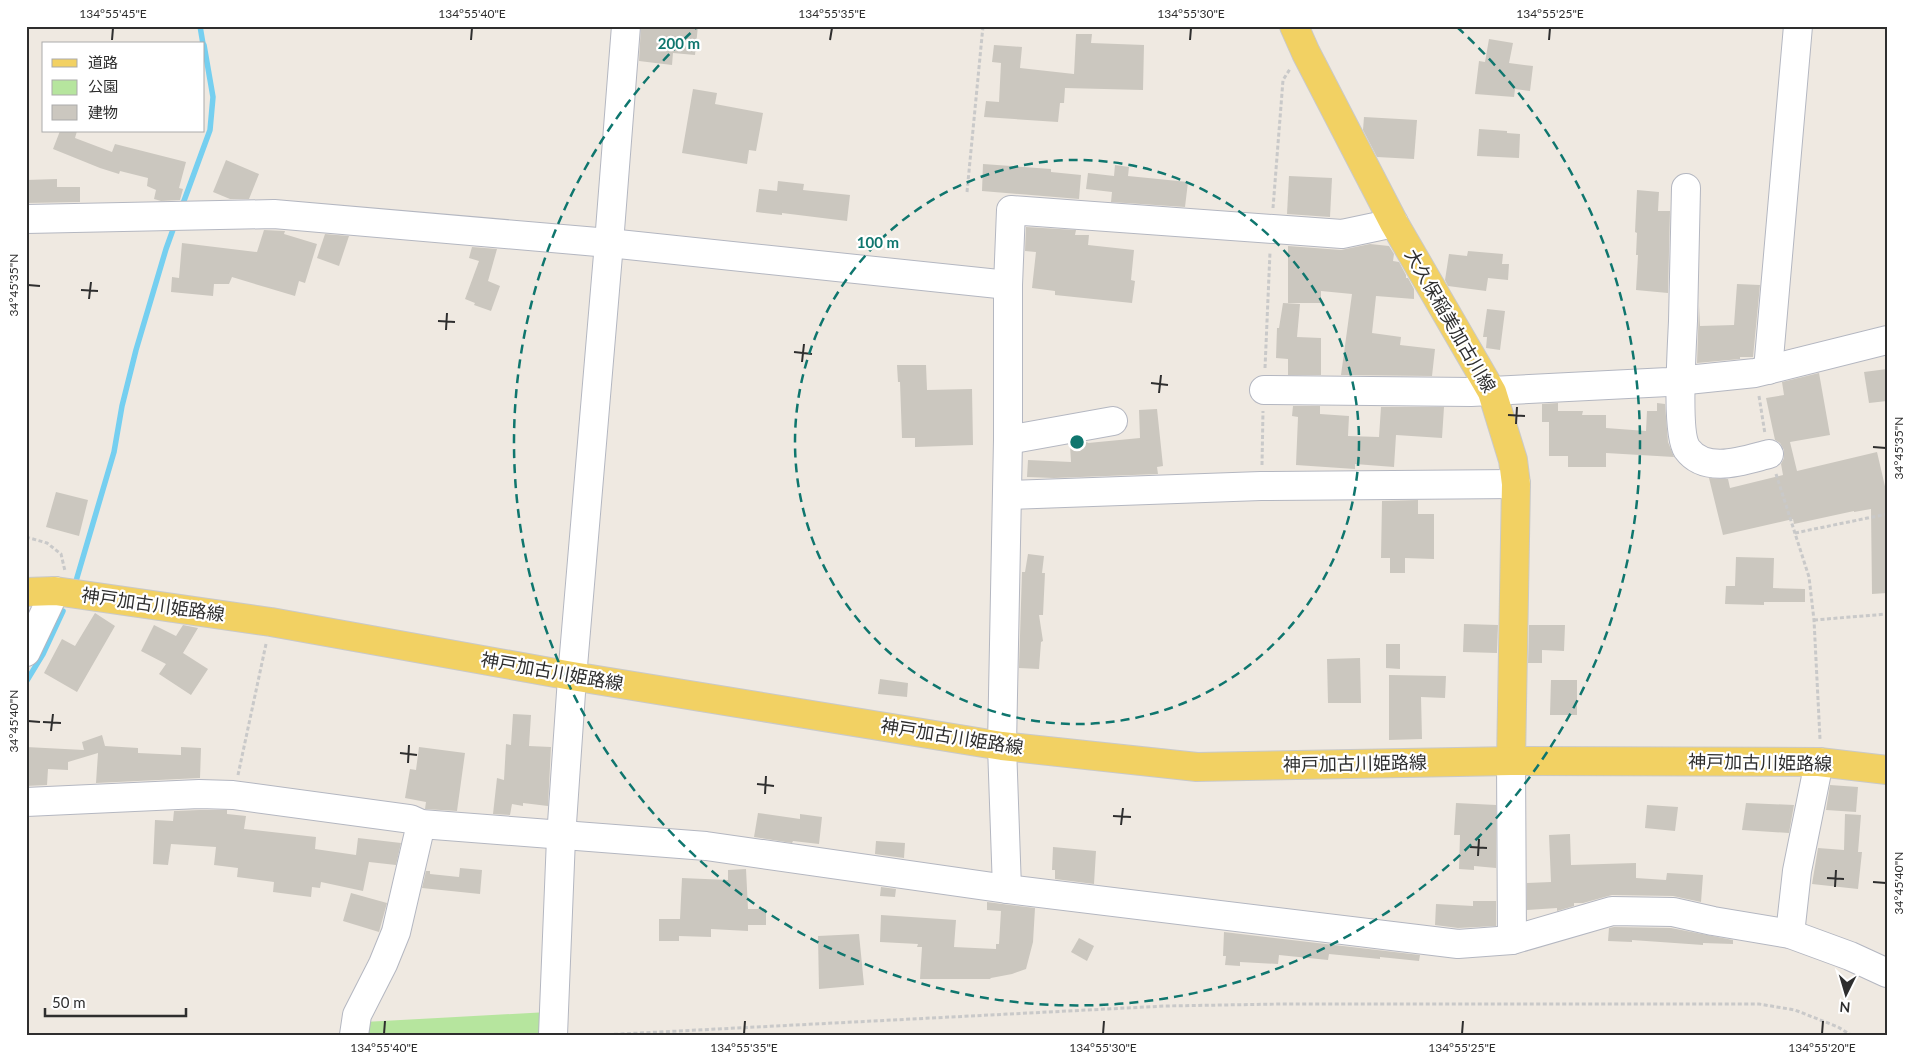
<svg xmlns="http://www.w3.org/2000/svg" width="1913" height="1061" viewBox="0 0 1913 1061" font-family="Lato,'Noto Sans JP',sans-serif">
<style>
.green{fill:#b6e59e}
.lines{fill:none;stroke-linecap:round;stroke-linejoin:round}
.stream{stroke:#75cff0;stroke-width:5.5}
.building{fill:#cbc7bf}
.minor-casing{stroke:#b4b7c1;stroke-width:30}
.major-casing{stroke:#c9c9c9;stroke-width:30}
.path{stroke:#c9c9c9;stroke-width:3;stroke-dasharray:4 2.5;stroke-linecap:butt}
.minor{stroke:#fff;stroke-width:28}
.major{stroke:#f2d163;stroke-width:28}
.ticks{fill:none;stroke:#2e2e2e;stroke-width:2}
.ring{fill:none;stroke:#0f766e;stroke-width:2.5;stroke-dasharray:9 6}
.labels{text-anchor:middle;stroke-width:4.5;stroke-linejoin:round;paint-order:stroke}
.street-label{font-size:18px;fill:#2e2e2e;stroke:#fff}
.centre{fill:#0f766e;stroke:#fff;stroke-width:2.5}
.ring-label{font-size:15px;text-anchor:middle;font-weight:bold;fill:#0f766e;stroke:#fff;stroke-width:4.5;stroke-linejoin:round;paint-order:stroke}
.neatline{fill:none;stroke:#2e2e2e;stroke-width:2}
.ticks-label{font-size:12px;text-anchor:middle;fill:#2e2e2e}
</style>
<rect width="100%" height="100%" fill="#efe9e1"/>
<polygon class="green" points="548,1012 547,1035 363,1035 364,1022"/>
<g class="lines">
<g class="stream">
<polyline points="200,26 203,44"/>
<polyline points="181,209 210,130 213,97 204,45"/>
<polyline points="76,581 114,452 122,406 136,350 166,249 175,224"/>
<polyline points="26,682 43,654 63,611"/>
</g>
</g>
<g class="building">
<polygon points="641,26 698,26 695,55 673,53 672,65 639,61"/>
<polygon points="1076,34 1092,34 1091,43 1144,45 1143,90 1065,88 1064,103 1060,103 1058,122 984,117 986,101 999,102 1001,63 992,62 994,45 1022,47 1020,68 1074,74"/>
<polygon points="1489,39 1513,43 1509,63 1533,66 1530,91 1515,89 1514,97 1475,94 1479,61 1485,62"/>
<polygon points="693,89 717,93 715,104 763,113 756,151 749,150 747,164 682,153"/>
<polygon points="1364,117 1417,120 1414,159 1377,157 1363,130"/>
<polygon points="1479,129 1507,131 1507,133 1520,134 1519,158 1477,156"/>
<polygon points="60,131 77,131 75,138 112,152 115,144 186,162 179,188 183,189 180,200 161,201 154,199 156,190 147,186 148,178 120,171 119,174 100,168 53,149"/>
<polygon points="226,160 259,174 249,199 230,199 213,192"/>
<polygon points="983,164 1051,169 1051,172 1081,175 1079,199 982,191"/>
<polygon points="1115,165 1129,167 1128,176 1188,182 1185,207 1111,202 1112,192 1086,189 1088,173 1114,176"/>
<polygon points="1289,176 1332,178 1330,217 1287,214"/>
<polygon points="57,179 57,187 80,187 80,202 26,203 26,180"/>
<polygon points="778,181 804,184 803,190 850,195 847,221 782,213 782,215 756,212 759,189 777,191"/>
<polygon points="1637,190 1659,192 1658,211 1670,211 1668,293 1636,290 1638,255 1636,255 1637,233 1635,232"/>
<polygon points="1026,227 1076,230 1075,235 1089,235 1088,245 1134,250 1131,280 1135,281 1132,303 1055,295 1055,291 1032,288 1036,252 1025,251"/>
<polygon points="264,230 285,231 284,234 317,244 305,283 299,281 295,296 232,277 229,284 214,284 213,296 171,292 172,277 179,278 182,243 257,252"/>
<polygon points="325,234 349,236 339,266 317,258"/>
<polygon points="1370,244 1389,246 1394,254 1393,261 1399,262 1406,275 1406,278 1408,278 1414,289 1414,299 1376,296 1372,333 1401,337 1400,345 1435,349 1432,376 1341,375 1352,294 1321,291 1321,303 1288,303 1288,246 1341,250"/>
<polygon points="472,247 497,249 488,281 500,286 491,311 474,305 475,303 465,299 479,261 469,258"/>
<polygon points="1468,251 1503,254 1502,264 1509,264 1508,280 1488,278 1486,291 1448,286 1445,280 1449,254 1467,256"/>
<polygon points="1737,284 1760,285 1753,357 1740,357 1740,359 1697,363 1699,306 1700,326 1734,325"/>
<polygon points="1283,303 1300,304 1297,337 1321,338 1321,375 1288,375 1288,359 1276,358 1277,328 1279,328"/>
<polygon points="1487,309 1505,311 1500,350 1486,348 1487,337 1483,337"/>
<polygon points="897,365 926,365 927,390 972,389 973,445 915,447 915,438 902,438 900,382 898,382"/>
<polygon points="1887,369 1887,401 1869,403 1864,372"/>
<polygon points="1819,373 1830,435 1790,442 1797,471 1877,452 1887,495 1887,593 1872,594 1871,509 1854,512 1854,511 1794,524 1793,519 1723,535 1709,478 1728,479 1730,488 1783,475 1781,464 1784,458 1784,450 1780,443 1775,440 1766,398 1784,395 1782,382"/>
<polygon points="1558,403 1558,411 1583,411 1582,415 1606,415 1606,428 1646,431 1647,411 1657,411 1657,403 1665,404 1668,442 1674,457 1606,453 1606,467 1568,467 1568,456 1549,456 1549,422 1542,422 1542,404"/>
<polygon points="1293,406 1320,406 1320,414 1349,416 1348,436 1379,437 1381,407 1444,407 1442,438 1396,435 1394,467 1355,464 1355,469 1296,465 1298,417 1292,416"/>
<polygon points="1157,409 1163,466 1157,467 1158,474 1054,478 1027,477 1028,460 1071,462 1070,445 1087,442 1088,443 1140,438 1139,410"/>
<polygon points="56,492 88,500 79,536 46,527"/>
<polygon points="1418,500 1418,514 1434,514 1434,559 1405,558 1405,573 1390,573 1390,558 1381,558 1382,501"/>
<polygon points="1028,554 1044,556 1042,573 1045,573 1043,615 1039,615 1043,641 1041,642 1039,669 1019,668 1022,572 1025,572"/>
<polygon points="1736,557 1774,558 1773,588 1805,589 1805,602 1764,602 1764,605 1725,604 1726,586 1735,586"/>
<polygon points="95,613 115,626 77,692 44,673 62,639 75,646"/>
<polygon points="1464,624 1498,625 1497,653 1463,652"/>
<polygon points="154,625 176,636 183,625 198,628 183,653 208,669 191,695 159,674 166,664 141,651"/>
<polygon points="1529,625 1565,625 1564,651 1542,650 1542,663 1528,663"/>
<polygon points="1386,644 1400,644 1400,669 1386,668"/>
<polygon points="1360,658 1361,703 1328,703 1327,659"/>
<polygon points="1389,675 1446,676 1445,698 1421,697 1422,739 1389,740"/>
<polygon points="880,679 908,683 907,697 878,694"/>
<polygon points="1551,680 1577,680 1577,715 1550,715"/>
<polygon points="513,714 531,715 529,746 551,747 548,806 523,803 523,806 512,804 510,815 493,814 497,778 504,780 506,744 511,745"/>
<polygon points="102,735 105,746 138,748 138,753 181,755 181,747 201,748 200,778 96,783 98,753 68,762 68,770 48,769 47,785 26,786 26,747 84,750 82,742"/>
<polygon points="419,747 465,753 457,811 425,809 426,802 405,798 410,769 416,770"/>
<polygon points="1830,785 1858,787 1856,812 1826,810"/>
<polygon points="1456,803 1496,805 1496,868 1474,866 1474,870 1459,869 1460,835 1454,835"/>
<polygon points="1746,803 1794,805 1789,833 1742,830"/>
<polygon points="1647,805 1678,807 1675,831 1645,828"/>
<polygon points="199,810 227,810 227,814 246,816 244,829 316,837 315,849 356,855 358,838 401,843 396,865 369,862 363,891 321,882 320,888 312,887 311,897 273,892 274,882 237,877 238,868 214,865 216,847 171,844 168,865 153,864 155,820 173,821 174,811"/>
<polygon points="758,813 800,819 800,814 822,817 819,844 793,841 792,843 754,837"/>
<polygon points="1845,814 1861,815 1858,852 1862,852 1858,889 1812,884 1818,848 1844,850"/>
<polygon points="1570,834 1571,865 1636,863 1636,878 1666,880 1667,873 1703,875 1701,902 1673,896 1612,895 1583,903 1574,903 1574,906 1557,911 1557,908 1527,910 1527,883 1551,882 1549,835"/>
<polygon points="876,841 905,843 904,858 875,854"/>
<polygon points="1053,847 1096,851 1094,884 1055,879 1055,870 1052,870"/>
<polygon points="460,868 482,870 480,894 422,888 426,871 430,871 430,874 459,877"/>
<polygon points="746,869 748,909 766,909 766,925 748,925 748,931 711,929 711,937 679,936 679,941 659,941 659,919 680,919 682,878 728,880 728,870"/>
<polygon points="881,887 896,889 895,897 880,896"/>
<polygon points="351,893 387,903 379,932 343,921"/>
<polygon points="1473,901 1496,901 1496,926 1458,928 1435,925 1436,904 1473,906"/>
<polygon points="987,902 1035,908 1033,942 1026,969 1012,974 991,978 990,979 920,979 922,947 917,947 918,944 880,942 881,915 956,920 954,947 996,949 996,944 999,944 1001,911 987,910"/>
<polygon points="1614,927 1671,928 1733,940 1733,944 1703,943 1703,945 1632,940 1632,942 1608,941 1609,928"/>
<polygon points="1224,932 1420,955 1419,961 1380,957 1380,959 1329,954 1328,960 1279,955 1278,964 1240,962 1240,966 1225,965 1226,956 1223,956"/>
<polygon points="859,934 864,985 819,989 818,936"/>
<polygon points="1079,938 1094,946 1087,961 1071,952"/>
</g>
<g class="lines">
<g class="minor-casing">
<g id="minor">
<path d="M1686,188C1685,232 1684,277 1683,321C1682,345 1676,433 1687,449C1706,475 1745,460 1769,454"/>
<polyline points="26,219 274,214 609,243 1008,285"/>
<polyline points="1768,370 1798,26"/>
<polyline points="1264,390 1471,392 1668,382 1755,373 1887,340"/>
<polyline points="1008,440 1113,421"/>
<polyline points="1007,495 1261,486 1516,484"/>
<polyline points="26,652 55,591"/>
<polyline points="1511,761 1512,940"/>
<polyline points="26,802 199,794 233,795 410,819 421,824 706,846 1007,889 1458,944 1512,940 1612,911 1673,912 1713,921 1790,934 1850,956 1887,973"/>
<polyline points="1007,889 1002,746 1008,440 1008,285 1011,210 1342,234 1394,223"/>
<polyline points="1790,934 1797,871 1819,762"/>
<polyline points="354,1035 357,1015 383,964 396,932 421,824"/>
<polyline points="553,1035 561,838 572,678 609,243 626,26"/>
</g>
</g>
<g class="major-casing">
<g id="major">
<polyline points="1294,26 1306,53 1394,223 1492,392 1513,460 1516,484 1511,761"/>
<polyline points="26,592 55,591 271,622 572,676 1002,746 1197,767 1511,761 1819,762 1887,770"/>
</g>
</g>
<g class="path">
<polyline points="967,192 983,26"/>
<polyline points="1273,208 1283,80 1290,69"/>
<polyline points="1265,368 1270,252"/>
<polyline points="1759,396 1765,434"/>
<polyline points="1262,465 1263,411"/>
<polyline points="1776,474 1809,577 1814,620 1820,739"/>
<polyline points="1795,533 1887,514"/>
<polyline points="26,537 47,543 61,554 65,571"/>
<polyline points="1814,620 1887,614"/>
<polyline points="238,775 266,644"/>
<polyline points="601,1035 1165,1006 1281,1004 1759,1004 1795,1010 1838,1027 1851,1035"/>
</g>
<use href="#minor" class="minor"/>
<use href="#major" class="major"/>
</g>
<path class="ticks" d="M112,40L113,28M471,40L472,28M830,40L832,28M1190,40L1191,28M1549,40L1550,28M28,285L40,286M81,290L98,291M89,299L91,282M438,321L455,322M446,330L447,313M794,352L812,354M802,362L804,344M1151,383L1168,385M1159,393L1161,375M1508,415L1525,416M1516,424L1517,407M1873,447L1886,448M28,721L40,722M43,722L61,723M51,731L53,714M400,753L417,755M408,763L409,745M757,784L774,786M765,794L766,776M1113,816L1131,817M1121,825L1123,808M1470,847L1487,848M1478,856L1479,839M1827,878L1844,879M1873,882L1886,883M1835,887L1836,870M384,1034L385,1021M744,1034L745,1021M1103,1034L1104,1021M1462,1034L1463,1021M1822,1034L1823,1021"/>
<g class="ring">
<circle cx="1077" cy="442" r="282"/>
<path d="M1457 27A563 563 0 1 1 697 27"/>
</g>
<g class="labels">
<g class="street-label">
<text transform="translate(1450 321) rotate(60)" y="6">大久保稲美加古川線</text>
<text transform="translate(153 605) rotate(8)" y="6">神戸加古川姫路線</text>
<text transform="translate(552 672) rotate(10)" y="6">神戸加古川姫路線</text>
<text transform="translate(952 737) rotate(9)" y="6">神戸加古川姫路線</text>
<text transform="translate(1760 763) rotate(1)" y="6">神戸加古川姫路線</text>
<text transform="translate(1355 764) rotate(-1)" y="6">神戸加古川姫路線</text>
</g>
</g>
<circle cx="1077" cy="442" r="8" class="centre"/>
<g class="ring-label">
<text x="679" y="49">200 m</text>
<text x="878" y="248">100 m</text>
</g>
<rect width="1913" height="1061" fill="none" stroke="#ffffff" stroke-width="55"/>
<rect x="42" y="42" width="162" height="90" fill="#ffffff" stroke="#ababab"/>
<rect x="52" y="59" width="25" height="8" fill="#f2d163" stroke="#ababab"/>
<text x="88" y="68" font-size="15" fill="#2e2e2e">道路</text>
<rect x="52" y="80" width="25" height="15" fill="#b6e59e" stroke="#ababab"/>
<text x="88" y="92" font-size="15" fill="#2e2e2e">公園</text>
<rect x="52" y="105" width="25" height="15" fill="#cbc7bf" stroke="#ababab"/>
<text x="88" y="118" font-size="15" fill="#2e2e2e">建物</text>
<g transform="translate(1846 994) rotate(185)" stroke="#ffffff" stroke-width="4" paint-order="stroke">
<path d="M0-4L9 19L0 12L-9 19Z" fill="#2e2e2e"/>
<text y="-8" font-size="14" font-weight="bold" text-anchor="middle" fill="#2e2e2e">N</text>
</g>
<path d="M45 1008v8h141v-8" fill="none" stroke="#2e2e2e" stroke-width="2.5"/>
<text x="52" y="1008" font-size="15" fill="#2e2e2e" stroke="#ffffff" stroke-width="4" paint-order="stroke">50 m</text>
<rect x="28" y="28" width="1858" height="1006" class="neatline"/>
<g class="ticks-label">
<text x="113" y="18">134°55'45"E</text>
<text x="472" y="18">134°55'40"E</text>
<text x="832" y="18">134°55'35"E</text>
<text x="1191" y="18">134°55'30"E</text>
<text x="1550" y="18">134°55'25"E</text>
<text transform="translate(14 285) rotate(-90)" y="4">34°45'35"N</text>
<text transform="translate(1899 448) rotate(-90)" y="4">34°45'35"N</text>
<text transform="translate(14 721) rotate(-90)" y="4">34°45'40"N</text>
<text transform="translate(1899 883) rotate(-90)" y="4">34°45'40"N</text>
<text x="384" y="1052">134°55'40"E</text>
<text x="744" y="1052">134°55'35"E</text>
<text x="1103" y="1052">134°55'30"E</text>
<text x="1462" y="1052">134°55'25"E</text>
<text x="1822" y="1052">134°55'20"E</text>
</g>
</svg>
